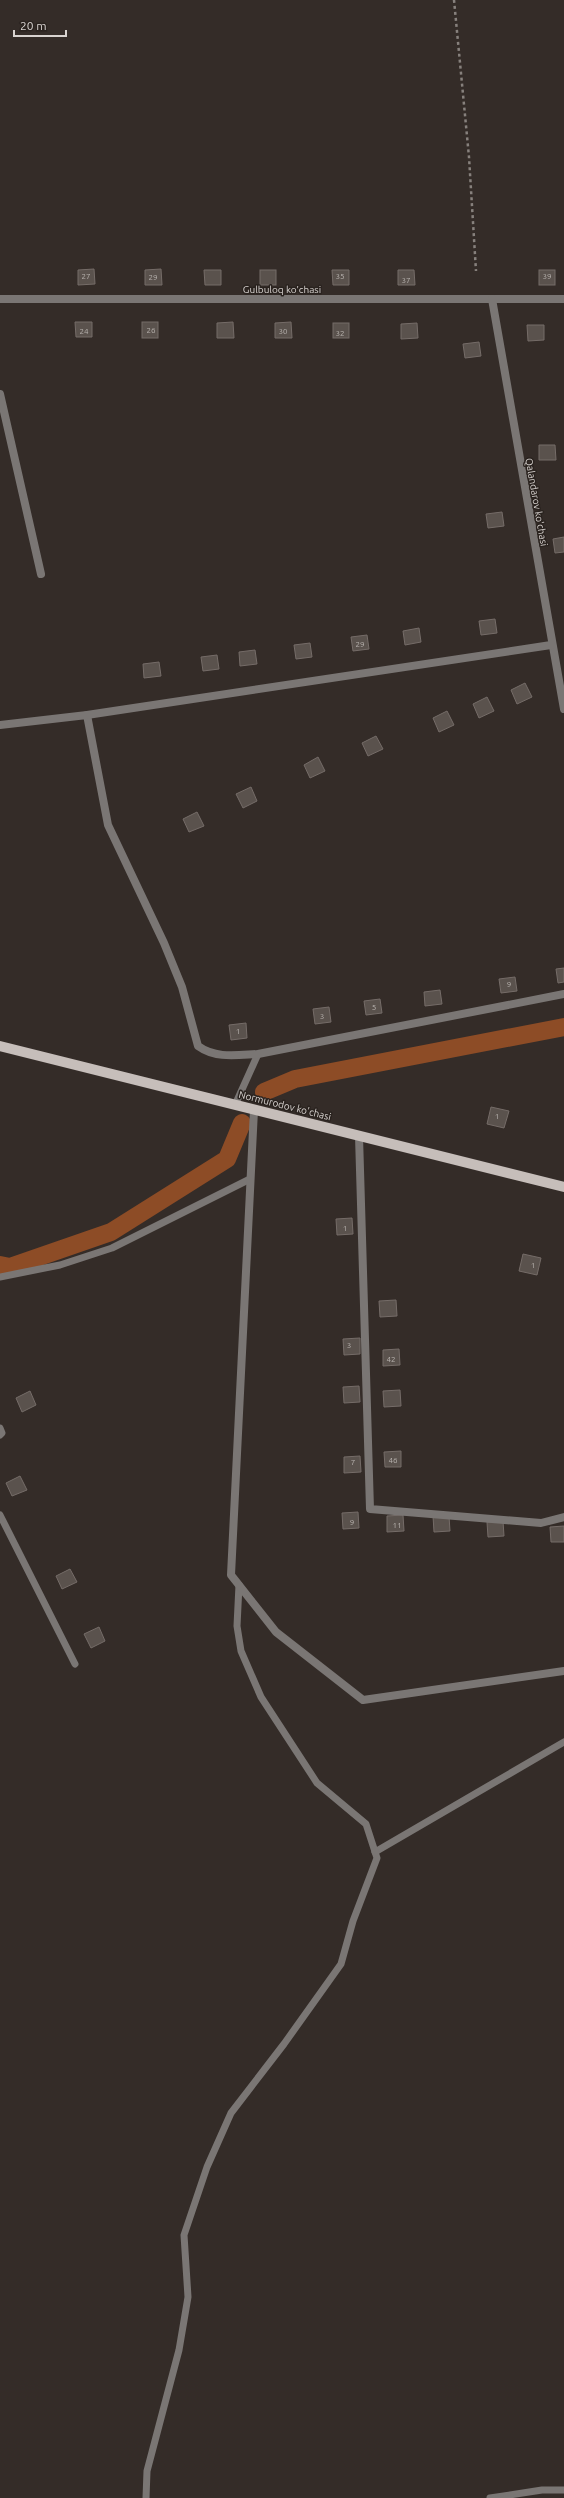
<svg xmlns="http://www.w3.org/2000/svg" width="564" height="2498" viewBox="0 0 564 2498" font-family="Ubuntu,sans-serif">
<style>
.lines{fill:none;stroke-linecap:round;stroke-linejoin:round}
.canal{stroke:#8d4c26;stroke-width:18}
.building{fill:#5a524d;stroke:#756c68}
.path{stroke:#87817d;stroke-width:2.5;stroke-dasharray:3 3;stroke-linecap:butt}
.service{stroke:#7a7674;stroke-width:7}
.minor{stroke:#7a7674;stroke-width:8}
.primary{stroke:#c6beba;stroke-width:10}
.labels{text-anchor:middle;stroke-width:3;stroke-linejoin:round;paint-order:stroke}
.number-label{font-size:8px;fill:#b8b3af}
.street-label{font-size:10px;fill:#d8d3d0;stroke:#2a231f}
</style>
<rect width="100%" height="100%" fill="#342c28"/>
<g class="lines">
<g class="canal">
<polyline points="264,1092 295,1079 564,1027"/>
<polyline points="0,1265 10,1267 111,1232 227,1159 242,1123"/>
</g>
</g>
<g class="building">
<polygon points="94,269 95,284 78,285 78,270"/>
<polygon points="161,269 162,285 145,285 145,270"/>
<polygon points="204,270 221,270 221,285 205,285"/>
<rect x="260" y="270" width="16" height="15"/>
<polygon points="332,270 349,270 349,285 333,285"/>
<polygon points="398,270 414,270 415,285 398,285"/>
<rect x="539" y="270" width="16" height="15"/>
<polygon points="75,322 92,322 92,337 76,337"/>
<rect x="142" y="322" width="16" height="16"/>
<polygon points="233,322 234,338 217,338 217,323"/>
<polygon points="291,322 292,338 275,338 275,323"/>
<rect x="333" y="323" width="16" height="15"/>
<polygon points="417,323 418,338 401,339 401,324"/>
<polygon points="527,325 544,325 544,340 528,341"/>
<polygon points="479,342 481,356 465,358 463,344"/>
<polygon points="539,445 555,445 556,460 539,460"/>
<polygon points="502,512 504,526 488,528 486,514"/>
<polygon points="564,537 564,552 555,553 553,539"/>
<polygon points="495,619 497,633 481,635 479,621"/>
<polygon points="419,628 421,642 405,645 403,631"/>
<polygon points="367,635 369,649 353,651 351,637"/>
<polygon points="310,643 312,657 296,659 294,645"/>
<polygon points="255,650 257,664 240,666 239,652"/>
<polygon points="217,655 219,669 203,671 201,657"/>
<polygon points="159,662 161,676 144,678 143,664"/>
<polygon points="525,683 532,697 517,704 511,690"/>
<polygon points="487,697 494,711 479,718 473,704"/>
<polygon points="447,711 454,725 439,732 433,718"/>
<polygon points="376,736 383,749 368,756 362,743"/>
<polygon points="318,757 325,771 310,778 304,765"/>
<polygon points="251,787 257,801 243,808 236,794"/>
<polygon points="197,812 204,826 189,832 183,819"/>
<polygon points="564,968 564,982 558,983 556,969"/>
<polygon points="515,977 517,991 501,993 499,979"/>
<polygon points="440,990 442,1004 425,1006 424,992"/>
<polygon points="380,999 382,1013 366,1015 364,1001"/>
<polygon points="329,1007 331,1022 315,1024 313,1009"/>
<polygon points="246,1023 247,1038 231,1040 229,1025"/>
<polygon points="491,1107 509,1111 504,1128 487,1124"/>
<polygon points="352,1218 353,1234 337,1235 336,1219"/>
<polygon points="523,1254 541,1258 537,1275 519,1271"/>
<polygon points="396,1300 397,1316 380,1317 379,1301"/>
<polygon points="360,1338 360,1354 344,1355 343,1339"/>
<polygon points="399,1349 400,1365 383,1366 383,1350"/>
<polygon points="359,1386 360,1402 344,1403 343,1387"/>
<polygon points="400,1390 401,1406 384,1407 383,1391"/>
<polygon points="30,1391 36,1405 22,1412 16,1398"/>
<polygon points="401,1451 401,1467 385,1467 384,1452"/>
<polygon points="360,1456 361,1472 344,1473 344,1457"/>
<polygon points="20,1476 27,1490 12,1496 6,1483"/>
<polygon points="358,1512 359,1528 343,1529 342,1513"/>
<polygon points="403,1515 404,1531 387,1532 387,1516"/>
<polygon points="433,1516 449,1516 450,1531 434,1532"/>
<polygon points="503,1521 504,1536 488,1537 487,1522"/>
<polygon points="564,1526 564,1542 551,1542 550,1527"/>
<polygon points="70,1569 77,1582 62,1589 56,1576"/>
<polygon points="99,1627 105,1641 91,1648 84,1634"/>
</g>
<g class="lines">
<polyline class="path" points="454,0 469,157 476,271"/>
<g class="service">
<polyline points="235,1105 258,1054"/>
<polyline points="0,1277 60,1265 112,1248 250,1179"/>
<polyline points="0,1428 2,1433 0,1435"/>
<polyline points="0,1515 75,1664"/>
<polyline points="375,1852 564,1742"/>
<polyline points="146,2498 147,2471 179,2350 188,2297 184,2235 207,2167 231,2113 284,2044 341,1964 353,1921 377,1858 366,1824 317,1783 261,1697 241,1651 237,1626 239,1585"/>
<polyline points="490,2498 542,2490 564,2490"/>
</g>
<g class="minor">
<polyline points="0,299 564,299"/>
<polyline points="492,299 564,709"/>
<polyline points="0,394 41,574"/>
<path d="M87,715L108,825L164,943L182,987L198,1046C216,1059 237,1055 258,1054L564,994"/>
<polyline points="0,725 87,715 551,645"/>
<polyline points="254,1110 231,1575 276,1632 363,1700 564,1671"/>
<polyline points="359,1136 370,1509 541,1523 564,1517"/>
</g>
<polyline class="primary" points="0,1046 564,1187"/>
</g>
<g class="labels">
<g class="number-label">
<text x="86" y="279">27</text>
<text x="340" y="279">35</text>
<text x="547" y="279">39</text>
<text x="153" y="280">29</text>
<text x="406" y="283">37</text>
<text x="151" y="333">26</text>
<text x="84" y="334">24</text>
<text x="283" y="334">30</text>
<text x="340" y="336">32</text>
<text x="360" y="647">29</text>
<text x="509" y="987">9</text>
<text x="374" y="1010">5</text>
<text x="322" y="1019">3</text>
<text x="238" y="1034">1</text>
<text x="497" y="1119">1</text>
<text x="345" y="1231">1</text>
<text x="533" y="1268">1</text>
<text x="349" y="1348">3</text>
<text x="391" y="1362">42</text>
<text x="393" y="1463">46</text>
<text x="353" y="1465">7</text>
<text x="352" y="1525">9</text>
<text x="397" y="1528">11</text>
</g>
<g class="street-label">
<text x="282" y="293">Gulbuloq ko'chasi</text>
<text transform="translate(537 502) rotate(80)" y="4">Qalandarov ko'chasi</text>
<text transform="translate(285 1105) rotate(14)" y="4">Normurodov ko'chasi</text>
</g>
</g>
<path d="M14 30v6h52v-6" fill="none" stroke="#d8d3d0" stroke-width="2"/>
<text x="20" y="30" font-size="12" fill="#d8d3d0" stroke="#2a231f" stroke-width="3" paint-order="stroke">20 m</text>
</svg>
